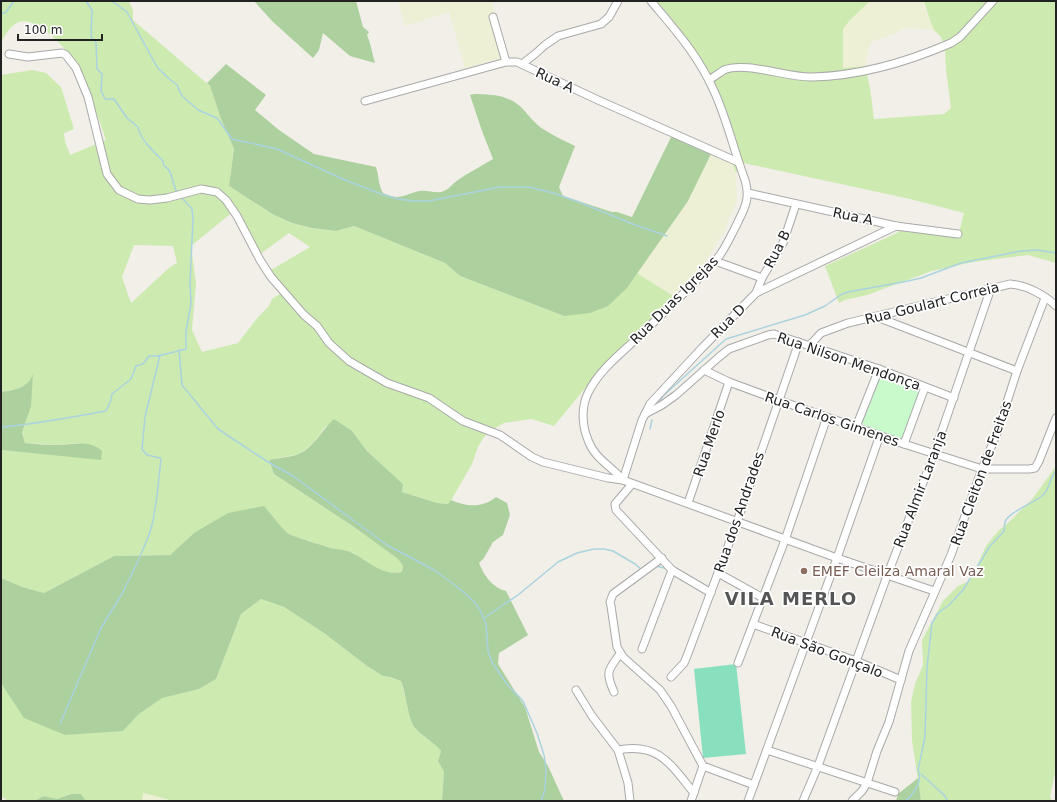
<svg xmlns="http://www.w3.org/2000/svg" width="1057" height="802" viewBox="0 0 1057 802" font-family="'DejaVu Sans',sans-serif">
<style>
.farmland{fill:#eef0d5}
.grass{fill:#cdebb0;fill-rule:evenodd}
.forest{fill:#add19e}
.park{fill:#c8facc}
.pitch{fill:#88e0be}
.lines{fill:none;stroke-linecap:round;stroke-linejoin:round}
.stream{stroke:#aad3df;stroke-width:1.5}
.minor-casing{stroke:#a9a9a9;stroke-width:9}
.minor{stroke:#fff;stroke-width:7}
.education-dot{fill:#8d6e63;stroke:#fff;stroke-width:1.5}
.labels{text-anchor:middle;stroke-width:3.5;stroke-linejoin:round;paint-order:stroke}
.street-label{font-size:14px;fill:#222;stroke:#fff}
.education-label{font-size:14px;fill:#785e54;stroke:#fff;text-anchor:start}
.district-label{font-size:18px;font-weight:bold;letter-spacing:1px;fill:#555;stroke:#fff}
</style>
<rect width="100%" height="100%" fill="#f2efe9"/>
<g class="farmland">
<polygon points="398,1 492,1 503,53 502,56 500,59 465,68 449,12 405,26"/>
<polygon points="870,1 924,1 926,11 934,30 903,28 895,34 873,41 869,47 865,66 843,68 843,29 850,20"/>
<polygon points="711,154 732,162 736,173 737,201 723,233 705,263 673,296 637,273 688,201"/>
<polygon points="142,793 174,801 142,801"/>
</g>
<g class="grass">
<path d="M1,1H129L133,10V20L210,86L221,119L234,149L229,186L274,215L292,223L312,228L336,231L354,226L359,228L445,263L460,276L564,316L627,288L637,273L673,296L591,381L554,426L531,419L504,423L490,431L484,437L478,447L472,464L449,504L437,503L402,492L403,484L367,451L352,431L326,426L314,442L300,454L269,460L274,474L354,527L398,559L403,566L402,572C382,576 370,563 354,554C347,549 339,550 331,548C319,544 300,539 289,534C283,530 270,513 264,507L194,533L170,555L114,556L44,593L21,587L1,578V450L46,454L81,443L58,445L25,443L22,433L26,422L33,376C28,388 13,390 1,392V75L32,70L46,73L61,87L74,129L64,133L65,141L70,155L106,140C100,121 92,102 84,83C82,77 80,69 76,63C66,49 37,16 19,22C11,25 5,35 1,42ZM234,211L259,255L289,233L310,247L271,270L284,291L272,299L269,306L258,317L238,343L202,352L192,330L196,283L191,246ZM134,245L173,246L177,263L170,267L131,303L122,277Z"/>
<polygon points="657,1 870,1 850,20 843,29 843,68 865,66 870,88 874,119 944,114 951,108 946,70 945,49 941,37 934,30 930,20 924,1 1056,1 1056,263 1028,255 973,262 932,271 867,295 845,300 839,303 825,266 897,233 902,229 958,236 964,213 910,199 743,163 736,173 732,162 732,141 707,69 677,25"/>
<polygon points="1056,466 1056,769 1050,796 1052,801 921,801 912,740 911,702 915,684 923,665 922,640 943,601 958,586 969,581 976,568 986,546 999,530 1008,523 1033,498"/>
<path d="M261,599L284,607L324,633L367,666L383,676L390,677L401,681C405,693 409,721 415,728C423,737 434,742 441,751L438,761L444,772L442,801H174L143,793L142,801H86L81,794H71L57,799L44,796L34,801H8L1,796V683L2,686L123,731L139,714L162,697L199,689L216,679L241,614Z"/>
</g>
<g class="forest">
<path d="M254,1H356L363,27L369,32L367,35C371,44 372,53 375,63L350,56L323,33L319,50L313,58L272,21Z"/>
<path d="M226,64L266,95L255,110L279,130L314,154L376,167C379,176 378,184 383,193C400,201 403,195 419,191C427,190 434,193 441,192C449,190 452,184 458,180C469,172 482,166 493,159L482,131L470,95L474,94C491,94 510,95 523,109C528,115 533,121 540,127C550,134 563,140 575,146L559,187L563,196L612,212H617L632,217L672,135L711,154L688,201L627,288L608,306L590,313L564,316L460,276L445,263L359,228L354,226L336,231L312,228L292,223L274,215L229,186L234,149L221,119L210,86L207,83Z"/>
<path d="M33,374L31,406L22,433L25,443C36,444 46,445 57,445C73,445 89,439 102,451L101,460L1,450V392C15,390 28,388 33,374Z"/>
<path d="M334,419L352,431L367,451L403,484L402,492L437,503L448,504L451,500C466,507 483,508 496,497L507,503L510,515L503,535L493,542L484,558L479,563C484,576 493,588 506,591L528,635L499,653L498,664L525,707L539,752L548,766L564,801H442L444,772L438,761L441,751C434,742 423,737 415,728C408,720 406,693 401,681L390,677L383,676L367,666L324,633L284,607L261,599L241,614L216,679L199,689L162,698L139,714L123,731L65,735L24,718L1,683V578L22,587L44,593L114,556L170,555L194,533L228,513L264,506C270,513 283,530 289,534C300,539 319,544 331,548C339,550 347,549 354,554C370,562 382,576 402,572L403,566L398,559L354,527L274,474L269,460C277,458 294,457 301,453C315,445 322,430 334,419Z"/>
<polygon points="918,778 921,801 896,801 898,794"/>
<polygon points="71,794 81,794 86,801 34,801 44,796 57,799"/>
</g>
<polygon class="park" points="881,375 922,391 903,440 862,424"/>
<polygon class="pitch" points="736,664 746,754 703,758 694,669"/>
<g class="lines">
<g class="stream">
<path d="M86,1L92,10L91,37L96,42L97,69L102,74L101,91L105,99H114L127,118L138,127C140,139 154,152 163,161C163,167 165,166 168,169C173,175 173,186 177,192"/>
<polyline points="112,1 127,12 157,67 166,76 177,85 182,96 198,110 217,118 232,139 277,149 345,180 381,194 398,199 413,201 429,201 500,187 529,187 553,193 579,202 630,223 667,236"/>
<polyline points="1,14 6,12 14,1"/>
<polyline points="179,350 182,385 218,429 268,462 293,476 387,545 434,570 456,586 469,597 475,603 480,610 486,624 488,651 492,662 506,683 523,701 537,733 544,755 546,768 545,790 541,801"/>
<polyline points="659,403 663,396 726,339 805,315 825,306 842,294 848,292 908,281 921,278 961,263 1021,251 1037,250 1056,253"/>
<path d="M1,427C37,424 71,417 106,411L111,400L112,394L131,379L136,366L143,364L149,356H158L186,349V331L191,304L190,283L193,219L192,209L182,198"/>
<polyline points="650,429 652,420"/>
<polyline points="656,566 668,569"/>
<polyline points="484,618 518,595 558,562 577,553 594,549 604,549 613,551 635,564 642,570"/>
<polyline points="60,724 101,628 123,592 139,559 149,535 153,521 157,496 161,459 160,458 147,455 142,449 145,417 160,355"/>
<polyline points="921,774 944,795 948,801"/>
<path d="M905,801C915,793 923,781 918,770L925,737L927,667L932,623L938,613L949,605L963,590L990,546L1004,531C1005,528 1004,525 1005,522C1008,512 1036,502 1043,495C1050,489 1049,479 1056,471"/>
</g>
<g class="minor-casing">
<g id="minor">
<polyline points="493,17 506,62"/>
<polyline points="9,54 28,57 62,53 66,55 76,68 88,97 107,174 119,190 138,199 150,200 167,198 201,189 217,192 226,200 237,216 260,260 271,277 304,315 317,326 329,343 349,361 387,383 429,398 463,421 500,435 532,457 543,462 608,478 623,480 837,558 934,591"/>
<polyline points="522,64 535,54 545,45 558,36 601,24 609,17 618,1"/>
<path d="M709,80C714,77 719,73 724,70C746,61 788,78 812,77C861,76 907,62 951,43L960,37L993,1"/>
<polyline points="365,101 506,62 517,62 598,100 738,162"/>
<polyline points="748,193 896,226 958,234"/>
<polyline points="715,261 762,278"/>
<polyline points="756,293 762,278 783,243 796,204"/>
<polyline points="877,317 1017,371"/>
<path d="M810,345L821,333L848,323L1010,284C1026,285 1045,295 1056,306"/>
<polyline points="704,370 729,382 778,400 904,444 982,469 1029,469 1035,468 1039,461 1056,418"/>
<polyline points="645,414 662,405 676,395 719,357 729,349 768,335 774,334 879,369 954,398"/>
<polyline points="856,427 879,369"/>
<polyline points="904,444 925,387"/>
<path d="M623,480C611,466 594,458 588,440C582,426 581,407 588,393C598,372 618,356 634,341C653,323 672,305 691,286C701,276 711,266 720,255C726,246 731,236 736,226C744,209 751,199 745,180C734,151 727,119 714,91C698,55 676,31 651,1"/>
<polyline points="623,480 642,420 650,404 701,349 756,293 896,226"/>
<polyline points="632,484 615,504 616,510 672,570 711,593"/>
<polyline points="688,503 729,382"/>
<polyline points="662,558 613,594 610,602 611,606 617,647 623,657 660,690 671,706 703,766 754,785"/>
<polyline points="718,573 763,598"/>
<polyline points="753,624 856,661 901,680"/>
<polyline points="642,649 672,570"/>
<polyline points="738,663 785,540 827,417"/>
<polyline points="671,677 684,663 687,656 737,522 799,342"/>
<polyline points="576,690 592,716 618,750 628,783 630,801"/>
<path d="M614,692C605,672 608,670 620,654"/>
<path d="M618,750C659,742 671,765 694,793"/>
<polyline points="767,750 895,792"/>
<polyline points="691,801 703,766"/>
<polyline points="748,801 837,558 880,435"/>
<polyline points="803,801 818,766 887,576 934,454 991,288"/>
<polyline points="852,801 862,791 867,783 877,751 889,722 909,651 951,555 982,469 997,433 1017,371 1045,298"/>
</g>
</g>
<use href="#minor" class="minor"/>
</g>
<circle class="education-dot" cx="804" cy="571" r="4"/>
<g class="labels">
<g class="street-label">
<text transform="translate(555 80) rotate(25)" y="5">Rua A</text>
<text transform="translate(853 216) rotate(12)" y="5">Rua A</text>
<text transform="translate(777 249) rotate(-63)" y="5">Rua B</text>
<text transform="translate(674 300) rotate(-45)" y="5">Rua Duas Igrejas</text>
<text transform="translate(932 303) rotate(-14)" y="5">Rua Goulart Correia</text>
<text transform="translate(728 321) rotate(-45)" y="5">Rua D</text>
<text transform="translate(849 361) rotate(19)" y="5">Rua Nilson Mendonça</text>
<text transform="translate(832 419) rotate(19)" y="5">Rua Carlos Gimenes</text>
<text transform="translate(709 443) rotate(-71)" y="5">Rua Merlo</text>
<text transform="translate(981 473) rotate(-70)" y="5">Rua Cleiton de Freitas</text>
<text transform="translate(920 489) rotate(-69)" y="5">Rua Almir Laranja</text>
<text transform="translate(739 512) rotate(-71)" y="5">Rua dos Andrades</text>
<text transform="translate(827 652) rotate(21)" y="5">Rua São Gonçalo</text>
</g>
<g class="education-label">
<text x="812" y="576">EMEF Cleilza Amaral Vaz</text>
</g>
<g class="district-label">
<text x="791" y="605">VILA MERLO</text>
</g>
</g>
<rect width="1057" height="802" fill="none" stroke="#222222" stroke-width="4"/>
<path d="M18 34v6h84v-6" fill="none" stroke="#222222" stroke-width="2"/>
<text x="24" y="34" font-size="12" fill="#222222" stroke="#ffffff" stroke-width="3" paint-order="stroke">100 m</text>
</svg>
